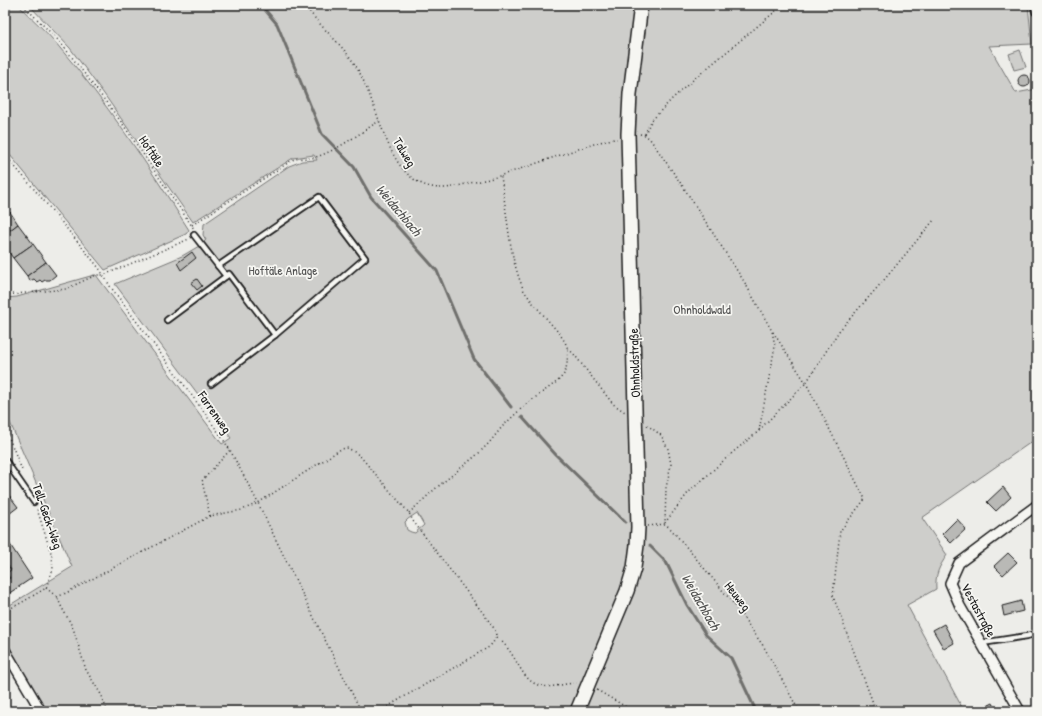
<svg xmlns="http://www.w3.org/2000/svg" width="1042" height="716" viewBox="0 0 1042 716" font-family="'Patrick Hand',sans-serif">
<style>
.green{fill:#cececb;stroke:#757574;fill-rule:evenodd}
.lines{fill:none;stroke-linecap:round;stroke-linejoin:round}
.stream{stroke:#6f6f6d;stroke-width:3}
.building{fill:#b9b9b6;stroke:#1c1c1c}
.lane-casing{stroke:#1c1c1c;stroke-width:8}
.street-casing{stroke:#1c1c1c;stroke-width:12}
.secondary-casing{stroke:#1c1c1c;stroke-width:16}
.path{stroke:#1c1c1c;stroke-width:1.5;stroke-dasharray:1 3;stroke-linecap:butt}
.lane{stroke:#f6f6f2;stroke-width:4.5}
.street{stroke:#f6f6f2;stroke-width:9}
.secondary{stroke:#f6f6f2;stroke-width:13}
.labels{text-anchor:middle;stroke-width:3.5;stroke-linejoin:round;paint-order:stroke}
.street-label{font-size:13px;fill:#1c1c1c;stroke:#f6f6f2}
.park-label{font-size:13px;fill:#515151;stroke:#f6f6f2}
.water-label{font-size:14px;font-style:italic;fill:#535352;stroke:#f6f6f2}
</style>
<rect width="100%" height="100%" fill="#edede9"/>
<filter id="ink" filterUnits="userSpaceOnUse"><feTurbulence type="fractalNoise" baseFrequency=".025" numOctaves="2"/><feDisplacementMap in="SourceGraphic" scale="8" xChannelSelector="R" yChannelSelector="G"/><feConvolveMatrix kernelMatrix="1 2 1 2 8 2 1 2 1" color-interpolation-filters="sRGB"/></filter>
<g filter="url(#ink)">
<g class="green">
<path d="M5,5H18C30,17 44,29 55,42C105,100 148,165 189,230L186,234L105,270L5,149Z"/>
<path d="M29,5H1028L1032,44L989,46L1016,93L1037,89V438L922,518L947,555C939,567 935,574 936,589L907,605L964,711H44L5,641V608L72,567L5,411V298L17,297L94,275H96L222,444L231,438L115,284L182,256L199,246L206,240L203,235L204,224L289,166L302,161L317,160L314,155L293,158L193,222L104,94L70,48ZM417,513L424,525L415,533L411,532L407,530L405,522L408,519Z"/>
<polygon points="1020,50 1026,67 1014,70 1009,54"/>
</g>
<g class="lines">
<g class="stream">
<polyline points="261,5 277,24 322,134 354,167 371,197 437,271 474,359 511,407"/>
<polyline points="522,417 556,455 625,522"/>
<polyline points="650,546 666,562 687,605 706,635 731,658 756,711"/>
</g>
</g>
<g class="building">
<circle cx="1024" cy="81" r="6"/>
<polygon points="10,212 18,224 5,234 5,216"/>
<polygon points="18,224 33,244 13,258 5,247 5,234"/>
<polygon points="33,244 46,262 27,276 13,258"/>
<polygon points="192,252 196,258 181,270 177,263"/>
<polygon points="46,262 56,275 50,280 45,280 42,282 40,280 37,282 34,279 30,281 27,276"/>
<polygon points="197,279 202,286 197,290 191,283"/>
<polygon points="1003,487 1011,497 996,511 987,502"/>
<polygon points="8,494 18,507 5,517 5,496"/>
<polygon points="957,519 966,529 951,543 942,534"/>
<polygon points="7,540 32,578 5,596 5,581 10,578 6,573 11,570 5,561 5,541"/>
<polygon points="1008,553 1017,562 1003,575 994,566"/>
<polygon points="1021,601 1023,611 1004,616 1002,606"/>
<polygon points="944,624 954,643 944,649 933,630"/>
<polygon points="993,703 997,711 979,711 979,710"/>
</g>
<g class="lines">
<g class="lane-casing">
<g id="lane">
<polyline points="194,235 226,276"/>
<polyline points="167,320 229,274 275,335"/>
<polyline points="211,384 275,335 365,258 319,197 218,266"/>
<polyline points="5,460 34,502"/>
<polyline points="982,643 1027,636 1037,633"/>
</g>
</g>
<g class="street-casing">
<g id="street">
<polyline points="1036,5 1037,11"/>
<polyline points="5,650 41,711"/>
<polyline points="1020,711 960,606 950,583 959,563 1037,505"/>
</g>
</g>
<g class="secondary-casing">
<polyline id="secondary" points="577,711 627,591 634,568 637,545 638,527 628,134 630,94 641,5"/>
</g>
<g class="path">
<polyline points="23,5 59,41 71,56 122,123 194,229"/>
<path d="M305,5C320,28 343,44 357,68C365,82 370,97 376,112C389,147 401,190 446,188C454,187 462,185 470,183C480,181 491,179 502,175C530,166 559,155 588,146C597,143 607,139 617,139"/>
<polyline points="640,134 645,135 650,139 684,188 745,283 772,331 775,346 759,431 732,453 688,493 664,524"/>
<polyline points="645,134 648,127 652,120 672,99 694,79 783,5"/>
<polyline points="5,155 45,202 99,268 110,286 185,386 221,436 230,450 258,503 316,622 361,711"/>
<path d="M192,225L294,159C301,158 309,159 316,157C338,150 360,133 379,121"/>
<polyline points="5,295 66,289 96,275 104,275 189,239"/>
<polyline points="773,332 806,383 865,499 840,531 833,596 876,711"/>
<polyline points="568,349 573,353 613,404 625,412"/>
<polyline points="647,425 661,435 668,449 671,464 666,488 665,522"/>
<polyline points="5,428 22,470"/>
<polyline points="759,430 806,383 839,331 884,280 934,220"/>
<polyline points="409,513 435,489 478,454 489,443 502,427 525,405 558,381 565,373 567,364 568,349 565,342 559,333 533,303 524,291 519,278 514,262 510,241 501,176"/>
<polyline points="210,516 202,481 230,450"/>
<polyline points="648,526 664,524 669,527 689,550 733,603 764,647 799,711"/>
<polyline points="46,588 57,597 62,608 70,622 74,631 86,670 102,696 107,711"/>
<path d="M57,597L66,593L210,516L242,510L258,503L341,449L348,448L359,455L409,513L413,521L492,625C498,635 497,639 489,647L380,711"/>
<polyline points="5,611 21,603 46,588 53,569 52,556 37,509"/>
<path d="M496,637C502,641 507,647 511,653C520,666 525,683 542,686C554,688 565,683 577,683"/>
<polyline points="597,690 633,711"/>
<polyline points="865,711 874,706"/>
</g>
<use href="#lane" class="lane"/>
<use href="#street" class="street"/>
<use href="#secondary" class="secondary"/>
</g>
</g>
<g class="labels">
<g class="street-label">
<text transform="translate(152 151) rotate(56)" y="5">Hoftäle</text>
<text transform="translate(405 152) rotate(59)" y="5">Talweg</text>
<text transform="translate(634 363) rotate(-92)" y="5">Ohnholdstraße</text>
<text transform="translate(215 412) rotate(55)" y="5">Farrenweg</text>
<text transform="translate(48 516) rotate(71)" y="5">Tell-Geck-Weg</text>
<text transform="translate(738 596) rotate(52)" y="5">Heuweg</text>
<text transform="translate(979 610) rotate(62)" y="5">Vestastraße</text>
</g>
<g class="park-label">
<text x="283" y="275">Hoftäle Anlage</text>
<text x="702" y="314">Ohnholdwald</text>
</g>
<g class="water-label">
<text transform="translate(399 210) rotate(50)" y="5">Weidachbach</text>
<text transform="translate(701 602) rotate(60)" y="5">Weidachbach</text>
</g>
</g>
<rect width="1042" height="716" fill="none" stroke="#f6f6f2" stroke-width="20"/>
<rect x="10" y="10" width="1022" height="696" fill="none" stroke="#1c1c1c" stroke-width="1.5" filter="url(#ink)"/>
</svg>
